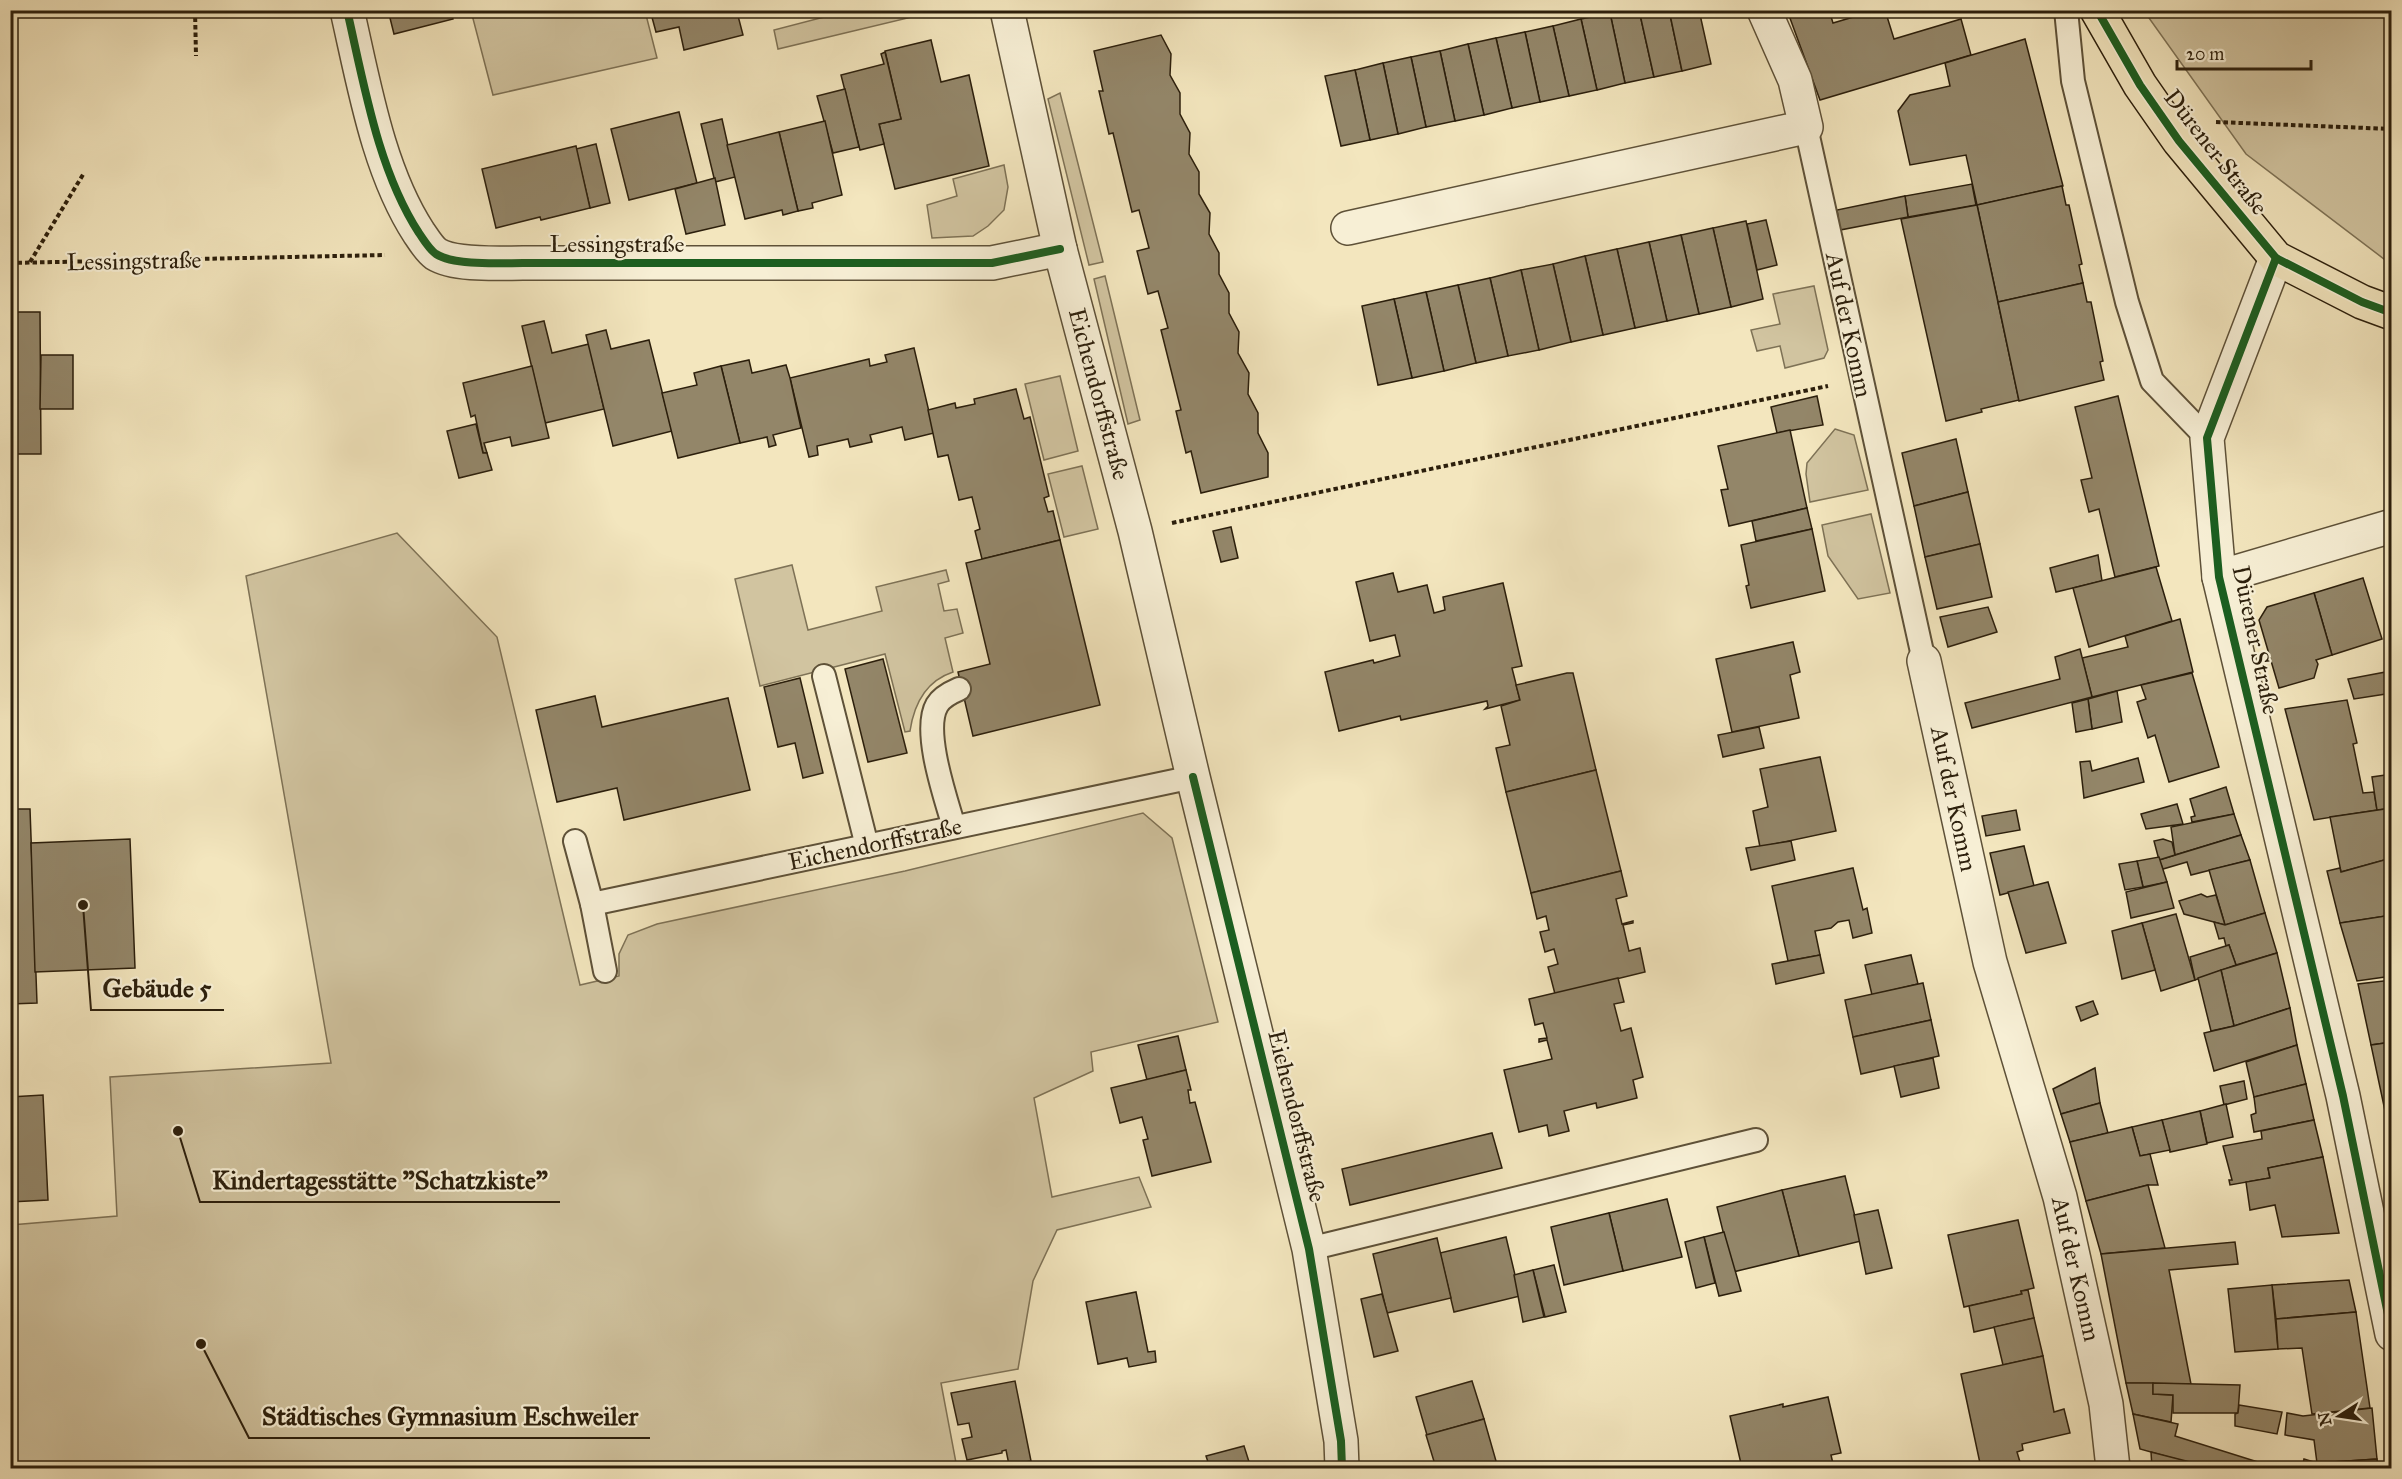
<svg xmlns="http://www.w3.org/2000/svg" width="2402" height="1479" viewBox="0 0 2402 1479" font-family="'IM FELL Great Primer',serif">
<style>
.green{fill:#d1c4a0;stroke:#7e7256;stroke-width:1.5}
.building{fill:#938669;stroke:#2c1f0c;stroke-width:1.5}
.lines{fill:none;stroke-linecap:round;stroke-linejoin:round}
.service-casing{stroke:#5e5138;stroke-width:26}
.minor-casing{stroke:#5e5138;stroke-width:36}
.primary-casing{stroke:#2c1f0c;stroke-width:36}
.path{stroke:#2c1f0c;stroke-width:4;stroke-dasharray:4.5 3;stroke-linecap:butt}
.service{stroke:#f7efd5;stroke-width:22}
.minor{stroke:#f7efd5;stroke-width:33}
.primary{stroke:#f3e6be;stroke-width:33}
.cycleway-casing{stroke:#f7efd5;stroke-width:11}
.cycleway{stroke:#1b5e20;stroke-width:8}
.labels{text-anchor:middle;stroke-width:4.5;stroke-linejoin:round;paint-order:stroke}
.street-label{font-size:24px;fill:#2c1f0c;stroke:#f7efd5}
.leader{fill:none;stroke:#2c1f0c;stroke-width:2}
.callout-dot{fill:#2c1f0c;stroke:#f7efd5;stroke-width:2}
.callout-label{font-size:26px;text-anchor:middle;font-weight:bold;fill:#2c1f0c;stroke:#f7efd5;stroke-width:4.5;stroke-linejoin:round;paint-order:stroke}
</style>
<rect width="100%" height="100%" fill="#f3e6be"/>
<filter id="stains"><feTurbulence type="fractalNoise" baseFrequency=".00333" numOctaves="4"/><feColorMatrix values="0 0 0 0 .2 0 0 0 0 .09 0 0 0 0 .02 0 0 0 .5 -.17"/></filter>
<radialGradient id="worn" r=".72"><stop offset=".6" stop-color="#630" stop-opacity="0"/><stop offset="1" stop-color="#630" stop-opacity=".3"/></radialGradient>
<g class="green">
<polygon points="851,10 937,10 937,11 778,49 774,30"/>
<polygon points="471,11 645,11 657,58 493,95"/>
<polygon points="2144,11 2391,11 2391,262 2384,259 2246,154"/>
<polygon points="1060,93 1103,262 1089,265 1048,99"/>
<polygon points="1004,165 1008,187 1004,210 988,226 973,236 932,238 927,205 957,196 953,179"/>
<polygon points="1105,276 1140,420 1128,424 1094,279"/>
<polygon points="1814,286 1828,350 1824,358 1785,368 1780,346 1757,351 1751,330 1780,324 1773,294"/>
<polygon points="1060,376 1078,451 1044,460 1025,384"/>
<polygon points="1835,429 1854,435 1868,490 1810,502 1806,474 1807,463"/>
<polygon points="1082,466 1098,529 1064,537 1048,474"/>
<polygon points="1871,514 1890,593 1858,599 1828,556 1822,525"/>
<polygon points="397,533 497,637 580,985 619,976 619,954 628,935 657,924 905,871 1143,813 1172,838 1218,1022 1091,1052 1093,1071 1034,1098 1052,1197 1139,1177 1151,1207 1057,1230 1033,1281 1018,1369 941,1383 957,1468 11,1468 11,1225 117,1216 110,1077 331,1063 246,576"/>
<path d="M792,565L808,630L882,611L876,587L946,570L949,581L938,584L944,611L957,609L963,633L945,638L953,672C926,681 914,704 910,731L905,732L885,654L760,686L735,579Z"/>
</g>
<g class="building">
<polygon points="388,10 451,10 453,19 394,34"/>
<polygon points="650,10 742,10 737,12 743,35 684,50 679,27 656,32"/>
<polygon points="1620,10 1639,10 1654,77 1625,83 1610,13"/>
<polygon points="1639,10 1669,10 1682,71 1654,77"/>
<polygon points="1669,10 1699,10 1711,64 1682,71"/>
<polygon points="1787,10 1829,10 1833,23 1877,10 1885,10 1894,39 1961,19 1971,55 1820,100"/>
<polygon points="1610,13 1625,83 1597,90 1581,19"/>
<polygon points="1581,19 1597,90 1569,96 1553,26"/>
<polygon points="1553,26 1569,96 1540,102 1525,32"/>
<polygon points="1525,32 1540,102 1512,108 1496,38"/>
<polygon points="1161,35 1171,54 1170,75 1180,93 1180,114 1190,133 1189,154 1199,172 1199,194 1210,213 1209,234 1219,253 1219,274 1229,293 1229,313 1239,332 1238,353 1249,373 1248,394 1258,413 1258,433 1268,453 1268,477 1201,493 1191,451 1186,453 1176,411 1181,410 1161,330 1168,328 1158,291 1148,294 1137,251 1149,248 1139,210 1132,212 1113,133 1109,134 1099,91 1103,91 1094,51"/>
<polygon points="1496,38 1512,108 1484,115 1468,44"/>
<polygon points="2025,39 2063,186 1977,205 1966,155 1910,165 1898,111 1910,95 1950,86 1945,63"/>
<polygon points="931,40 941,82 969,75 989,166 895,189 879,124 901,119 885,51"/>
<polygon points="1468,44 1484,115 1455,121 1440,51"/>
<polygon points="1440,51 1455,121 1426,127 1411,57"/>
<polygon points="885,52 901,119 879,124 884,144 860,150 841,75 884,64 881,54"/>
<polygon points="1411,57 1426,127 1398,134 1383,63"/>
<polygon points="1383,63 1398,134 1370,140 1355,70"/>
<polygon points="1355,70 1370,140 1341,146 1325,76"/>
<polygon points="845,89 859,147 833,153 817,96"/>
<polygon points="679,112 697,183 629,200 611,129"/>
<polygon points="722,119 735,177 715,182 701,124"/>
<polygon points="825,121 842,195 812,203 813,208 798,211 779,132"/>
<polygon points="779,132 798,211 783,215 782,210 745,219 727,145"/>
<polygon points="596,144 610,203 590,208 576,149"/>
<polygon points="576,146 590,208 541,220 540,217 496,228 482,169"/>
<polygon points="715,178 725,225 686,234 675,189"/>
<polygon points="1972,184 1976,205 1908,217 1905,196"/>
<polygon points="2062,186 2066,205 2069,205 2082,264 2079,265 2083,283 1998,302 1977,205"/>
<polygon points="1905,196 1908,217 1840,230 1837,210"/>
<polygon points="1977,205 2019,400 1981,409 1982,412 1946,421 1901,219"/>
<polygon points="1766,220 1777,265 1757,270 1747,224"/>
<polygon points="1746,221 1763,299 1731,307 1713,228"/>
<polygon points="1713,228 1731,307 1699,314 1681,235"/>
<polygon points="1681,235 1699,314 1667,321 1649,242"/>
<polygon points="1649,242 1667,321 1635,328 1617,249"/>
<polygon points="1617,249 1635,328 1603,335 1585,256"/>
<polygon points="1585,256 1603,335 1571,342 1553,264"/>
<polygon points="1553,264 1571,342 1539,350 1521,270"/>
<polygon points="1521,270 1539,350 1508,356 1490,278"/>
<polygon points="1490,278 1508,356 1476,363 1458,285"/>
<polygon points="2083,283 2087,302 2091,302 2103,361 2100,362 2104,380 2019,401 1998,302"/>
<polygon points="1458,285 1476,363 1444,371 1426,292"/>
<polygon points="1426,292 1444,371 1412,378 1394,299"/>
<polygon points="1394,299 1412,378 1378,385 1362,306"/>
<polygon points="10,312 40,312 41,454 10,454"/>
<polygon points="544,321 552,353 589,344 604,409 545,423 522,326"/>
<polygon points="606,330 611,349 649,340 672,431 613,446 586,335"/>
<polygon points="914,348 934,433 905,440 902,427 870,435 872,442 850,447 848,439 817,446 818,455 809,457 790,378 869,359 870,366 887,362 885,355"/>
<polygon points="41,355 73,355 73,409 40,409"/>
<polygon points="749,360 752,373 786,365 790,378 801,428 773,435 776,445 769,447 767,437 740,443 721,366"/>
<polygon points="532,366 549,438 512,446 510,437 484,443 487,453 483,453 475,415 471,417 463,383"/>
<polygon points="721,366 740,443 678,458 662,393 697,385 694,373"/>
<polygon points="1016,389 1024,419 1030,417 1049,496 1044,498 1048,512 1053,511 1060,540 982,559 975,531 980,529 972,497 959,500 948,455 938,457 928,410 955,403 956,408 975,404 974,399"/>
<polygon points="1817,396 1823,425 1777,433 1771,407"/>
<polygon points="2118,396 2159,566 2115,577 2099,509 2089,512 2081,480 2092,478 2075,407"/>
<polygon points="476,424 483,453 487,453 492,470 459,478 447,431"/>
<polygon points="1790,430 1807,508 1729,526 1721,490 1728,489 1718,446"/>
<polygon points="1956,439 1968,492 1914,506 1902,453"/>
<polygon points="1968,492 1980,544 1925,557 1914,506"/>
<polygon points="1807,508 1812,529 1756,541 1752,521"/>
<polygon points="1231,527 1238,558 1221,562 1213,531"/>
<polygon points="1812,529 1825,591 1751,608 1746,586 1749,585 1741,545"/>
<polygon points="1060,540 1100,705 973,736 958,672 990,664 966,563"/>
<polygon points="1980,544 1992,597 1937,609 1925,557"/>
<polygon points="2098,555 2102,581 2056,592 2050,568"/>
<polygon points="2156,567 2172,621 2089,647 2073,588"/>
<polygon points="1393,573 1398,592 1427,585 1434,613 1445,610 1443,597 1503,583 1522,666 1512,668 1520,700 1485,709 1488,706 1487,701 1401,720 1400,716 1339,731 1325,672 1373,660 1374,663 1400,656 1395,635 1370,641 1356,582"/>
<polygon points="2363,578 2382,639 2332,655 2314,593"/>
<polygon points="2314,593 2332,655 2316,660 2318,664 2314,678 2279,688 2259,620 2267,607"/>
<polygon points="1988,607 1997,632 1948,647 1940,617"/>
<polygon points="2180,619 2193,672 2092,697 2082,658 2128,647 2125,636"/>
<polygon points="1793,642 1800,672 1790,675 1799,718 1732,732 1716,659"/>
<polygon points="2080,649 2092,697 1972,728 1965,703 2060,679 2055,657"/>
<polygon points="883,659 907,753 868,762 845,669"/>
<polygon points="2391,671 2392,693 2354,699 2348,679"/>
<polygon points="1567,673 1573,673 1596,770 1506,792 1496,748 1510,745 1501,706 1520,700 1516,685"/>
<polygon points="2192,673 2219,767 2169,782 2155,735 2148,738 2137,702 2146,699 2141,685"/>
<polygon points="800,678 823,773 803,778 795,743 778,747 764,687"/>
<polygon points="2117,691 2122,722 2092,729 2088,699"/>
<polygon points="595,696 602,727 728,698 750,790 624,820 617,788 557,802 536,710"/>
<polygon points="2088,699 2092,729 2076,732 2072,703"/>
<polygon points="2347,700 2357,743 2353,744 2363,793 2374,792 2377,810 2314,820 2285,709"/>
<polygon points="1759,727 1764,748 1723,757 1718,735"/>
<polygon points="1820,757 1836,831 1760,847 1753,811 1768,807 1760,769"/>
<polygon points="2138,758 2144,782 2084,798 2080,762 2090,761 2092,771"/>
<polygon points="1596,770 1621,871 1531,893 1506,792"/>
<polygon points="2392,774 2392,808 2377,810 2372,777"/>
<polygon points="2226,787 2234,814 2192,822 2191,817 2195,816 2190,799"/>
<polygon points="2177,804 2183,824 2146,829 2141,814"/>
<polygon points="2392,808 2392,847 2386,848 2388,859 2341,872 2330,817"/>
<polygon points="10,809 30,809 37,1003 10,1004"/>
<polygon points="2016,810 2020,830 1986,836 1982,816"/>
<polygon points="2234,814 2241,835 2175,855 2171,827"/>
<polygon points="2241,835 2250,860 2191,875 2187,862 2163,869 2159,860"/>
<polygon points="130,839 135,968 35,972 31,843"/>
<polygon points="2163,839 2172,842 2175,855 2159,860 2154,841"/>
<polygon points="1791,841 1795,860 1751,870 1746,848"/>
<polygon points="2024,846 2034,886 2000,895 1990,853"/>
<polygon points="2392,847 2392,915 2340,923 2327,871 2340,868 2341,872 2388,859 2386,848"/>
<polygon points="2159,857 2167,882 2143,887 2137,861"/>
<polygon points="2250,860 2265,913 2225,925 2209,870"/>
<polygon points="2137,861 2143,887 2125,890 2119,864"/>
<polygon points="1853,868 1863,910 1867,908 1872,933 1853,938 1849,920 1838,922 1831,928 1815,931 1820,955 1788,961 1772,886"/>
<polygon points="1621,871 1627,896 1616,899 1622,924 1633,921 1633,923 1623,925 1629,951 1640,948 1645,972 1555,994 1548,967 1558,964 1554,949 1545,952 1540,932 1549,930 1546,916 1537,919 1531,893"/>
<polygon points="2048,882 2066,943 2026,953 2008,892"/>
<polygon points="2167,882 2174,908 2131,918 2126,892"/>
<polygon points="2201,894 2207,897 2216,895 2225,925 2184,914 2179,901"/>
<polygon points="2265,913 2277,953 2236,965 2229,945 2226,946 2224,938 2219,939 2214,922 2225,925"/>
<polygon points="2176,914 2195,980 2161,991 2142,923"/>
<polygon points="2392,915 2392,976 2357,981 2340,923"/>
<polygon points="2142,923 2155,970 2122,979 2112,931"/>
<polygon points="2229,945 2236,965 2195,980 2190,957"/>
<polygon points="2277,953 2290,1008 2234,1026 2221,970"/>
<polygon points="1820,955 1824,973 1776,984 1772,964"/>
<polygon points="1911,955 1918,984 1872,995 1865,965"/>
<polygon points="2221,970 2234,1026 2211,1031 2198,978"/>
<polygon points="1618,978 1624,1002 1614,1004 1621,1031 1631,1028 1643,1077 1633,1080 1637,1098 1597,1108 1596,1103 1564,1111 1569,1131 1549,1136 1547,1125 1519,1132 1504,1070 1552,1059 1547,1040 1539,1042 1539,1039 1547,1038 1543,1023 1535,1025 1529,999"/>
<polygon points="2392,980 2392,1042 2371,1045 2358,984"/>
<polygon points="1923,983 1931,1020 1853,1037 1845,1000"/>
<polygon points="2093,1001 2098,1014 2081,1021 2076,1007"/>
<polygon points="2290,1008 2297,1045 2214,1071 2204,1033 2234,1026"/>
<polygon points="1931,1020 1939,1056 1861,1074 1853,1037"/>
<polygon points="1178,1036 1186,1070 1147,1080 1138,1045"/>
<polygon points="2392,1042 2392,1125 2388,1125 2371,1045"/>
<polygon points="2297,1045 2306,1084 2254,1097 2246,1062"/>
<polygon points="1933,1058 1939,1088 1901,1097 1894,1066"/>
<polygon points="2095,1068 2100,1103 2061,1114 2053,1089"/>
<polygon points="1186,1070 1191,1090 1188,1090 1190,1103 1195,1102 1211,1162 1152,1176 1143,1140 1148,1139 1142,1117 1120,1123 1111,1088"/>
<polygon points="2244,1081 2247,1099 2224,1105 2220,1086"/>
<polygon points="2306,1084 2314,1120 2254,1132 2251,1115 2256,1113 2254,1097"/>
<polygon points="43,1095 48,1200 10,1202 10,1097"/>
<polygon points="2100,1103 2108,1133 2070,1142 2061,1114"/>
<polygon points="2226,1104 2233,1137 2207,1143 2200,1111"/>
<polygon points="2200,1111 2207,1144 2170,1152 2162,1120"/>
<polygon points="2162,1120 2170,1150 2140,1156 2132,1127"/>
<polygon points="2314,1120 2323,1157 2268,1168 2270,1178 2230,1185 2229,1180 2232,1180 2223,1146 2262,1139 2261,1131"/>
<polygon points="2132,1127 2140,1156 2150,1154 2158,1185 2148,1185 2086,1201 2070,1142"/>
<polygon points="1492,1133 1502,1168 1350,1205 1342,1169"/>
<polygon points="2323,1157 2339,1233 2282,1237 2275,1205 2250,1210 2246,1182 2270,1178 2268,1168"/>
<polygon points="1845,1176 1861,1241 1799,1256 1782,1190"/>
<polygon points="2148,1185 2165,1248 2101,1254 2086,1201"/>
<polygon points="1782,1190 1799,1256 1733,1272 1717,1207"/>
<polygon points="1667,1199 1682,1257 1623,1271 1609,1213"/>
<polygon points="1878,1210 1892,1268 1866,1274 1854,1215"/>
<polygon points="1609,1213 1623,1271 1564,1285 1551,1227"/>
<polygon points="2018,1220 2034,1288 2021,1291 2022,1294 1964,1307 1948,1235"/>
<polygon points="1724,1232 1741,1291 1719,1296 1704,1237"/>
<polygon points="1506,1237 1520,1296 1454,1312 1440,1253"/>
<polygon points="1704,1237 1715,1283 1696,1288 1685,1242"/>
<polygon points="1437,1238 1451,1298 1387,1313 1373,1254"/>
<polygon points="2235,1242 2238,1264 2169,1270 2191,1384 2126,1383 2101,1254"/>
<polygon points="1554,1265 1566,1312 1545,1317 1533,1270"/>
<polygon points="1533,1270 1544,1317 1523,1322 1514,1275"/>
<polygon points="2349,1280 2356,1312 2276,1319 2272,1285"/>
<polygon points="2272,1285 2278,1349 2235,1352 2228,1289"/>
<polygon points="2028,1290 2034,1318 1974,1332 1969,1306 2022,1294 2021,1291"/>
<polygon points="1136,1292 1148,1352 1155,1351 1156,1362 1129,1367 1127,1358 1098,1364 1086,1302"/>
<polygon points="1382,1294 1398,1351 1374,1357 1361,1299"/>
<polygon points="2356,1312 2370,1408 2312,1414 2302,1348 2278,1349 2276,1319"/>
<polygon points="2034,1318 2043,1356 2003,1365 1994,1327"/>
<polygon points="2043,1356 2054,1412 2064,1409 2070,1433 2022,1444 2023,1450 2017,1452 2020,1462 1992,1468 1981,1468 1961,1374"/>
<polygon points="1015,1381 1031,1461 1009,1465 1006,1450 1002,1451 1002,1453 967,1460 962,1439 972,1437 969,1423 958,1425 951,1393"/>
<polygon points="1472,1381 1484,1419 1427,1435 1416,1397"/>
<polygon points="2126,1383 2153,1383 2153,1394 2173,1395 2171,1422 2133,1414"/>
<polygon points="2153,1383 2240,1385 2238,1413 2173,1413 2173,1395 2153,1394"/>
<polygon points="1828,1397 1841,1453 1831,1455 1834,1468 1742,1468 1730,1416 1783,1404 1783,1407"/>
<polygon points="2239,1405 2282,1412 2277,1434 2235,1426 2235,1414 2238,1413"/>
<polygon points="2372,1408 2377,1459 2317,1463 2314,1440 2285,1435 2287,1413 2303,1416"/>
<polygon points="2133,1414 2178,1424 2175,1436 2277,1468 2208,1468 2140,1449"/>
<polygon points="1484,1419 1498,1468 1436,1468 1426,1435"/>
<polygon points="1244,1446 1250,1465 1235,1468 1210,1468 1206,1456"/>
<polygon points="2151,1452 2190,1462 2208,1468 2152,1468"/>
<polygon points="2304,1459 2317,1463 2377,1459 2378,1468 2302,1468"/>
</g>
<g class="lines">
<g class="service-casing">
<g id="service">
<polyline points="2066,10 2073,81 2127,302 2152,381 2207,438"/>
<polyline points="1806,127 1924,661"/>
<polyline points="824,676 867,846"/>
<path d="M954,827C946,799 922,731 937,705C941,698 952,692 959,689"/>
<polyline points="575,841 592,904 1193,777"/>
<polyline points="592,904 605,971"/>
<polyline points="1309,1249 1756,1140"/>
</g>
</g>
<g class="minor-casing">
<g id="minor">
<path d="M347,10C364,84 378,170 419,233C424,240 429,249 436,254C455,266 501,263 523,263H992L1060,249"/>
<polyline points="1007,10 1060,249 1135,531 1193,777 1309,1249 1341,1441 1342,1468"/>
<polyline points="1348,228 1806,127 1795,80 1764,10"/>
<polyline points="2276,258 2207,438 2219,577 2343,1096 2392,1334"/>
<polyline points="2219,577 2392,526"/>
<polyline points="1924,661 1990,962 2060,1197 2106,1404 2113,1468"/>
</g>
</g>
<g class="primary-casing">
<polyline id="primary" points="2097,10 2140,85 2179,141 2276,258 2362,302 2392,313"/>
</g>
<g class="path">
<polyline points="195,10 196,56"/>
<polyline points="2216,122 2392,129"/>
<polyline points="30,262 84,173"/>
<polyline points="10,263 385,255"/>
<polyline points="1172,523 1828,386"/>
</g>
<use href="#service" class="service"/>
<use href="#minor" class="minor"/>
<use href="#primary" class="primary"/>
<g class="cycleway-casing">
<g id="cycleway">
<path d="M347,10C364,84 378,170 419,233C424,240 429,249 436,254C455,266 501,263 523,263H992L1060,249"/>
<polyline points="2097,10 2140,85 2179,141 2276,258 2362,302 2392,313"/>
<polyline points="2276,258 2207,438 2219,577 2343,1096 2392,1334"/>
<polyline points="1193,777 1309,1249 1341,1441 1342,1468"/>
</g>
</g>
<use href="#cycleway" class="cycleway"/>
</g>
<g class="labels">
<g class="street-label">
<text transform="translate(2216 152) rotate(52)" y="8">Dürener Straße</text>
<text x="617" y="252">Lessingstraße</text>
<text transform="translate(134 261) rotate(-1)" y="8">Lessingstraße</text>
<text transform="translate(1849 325) rotate(78)" y="8">Auf der Komm</text>
<text transform="translate(1099 394) rotate(75)" y="8">Eichendorffstraße</text>
<text transform="translate(2256 640) rotate(78)" y="8">Dürener Straße</text>
<text transform="translate(1954 799) rotate(78)" y="8">Auf der Komm</text>
<text transform="translate(875 844) rotate(-12)" y="8">Eichendorffstraße</text>
<text transform="translate(1297 1116) rotate(76)" y="8">Eichendorffstraße</text>
<text transform="translate(2076 1269) rotate(77)" y="8">Auf der Komm</text>
</g>
</g>
<path class="leader" d="M83 905L91 1010H224M178 1131L200 1202H560M201 1344L249 1438H650"/>
<g class="callout-dot">
<circle cx="83" cy="905" r="6"/>
<circle cx="178" cy="1131" r="6"/>
<circle cx="201" cy="1344" r="6"/>
</g>
<g class="callout-label">
<text x="157" y="997">Gebäude 5</text>
<text x="380" y="1189">Kindertagesstätte "Schatzkiste"</text>
<text x="450" y="1425">Städtisches Gymnasium Eschweiler</text>
</g>
<rect width="2402" height="1479" fill="none" stroke="#f3e6be" stroke-width="36"/>
<rect x="12" y="12" width="2378" height="1455" fill="none" stroke="#2c1f0c" stroke-width="3"/>
<rect x="18" y="18" width="2366" height="1443" fill="none" stroke="#2c1f0c" stroke-width="1.5"/>
<g transform="translate(2339 1416) rotate(258)" stroke="#f7efd5" stroke-width="4.5" paint-order="stroke">
<path d="M0-4.5L10 22L0 15L-10 22Z" fill="#2c1f0c"/>
<text y="-9" font-size="16" font-weight="bold" text-anchor="middle" fill="#2c1f0c">N</text>
</g>
<path d="M2177 60v9h134v-9" fill="none" stroke="#2c1f0c" stroke-width="3"/>
<text x="2186" y="60" font-size="18" fill="#2c1f0c" stroke="#f7efd5" stroke-width="4.5" paint-order="stroke">20 m</text>
<rect width="100%" height="100%" filter="url(#stains)"/>
<rect width="100%" height="100%" fill="url(#worn)"/>
</svg>
